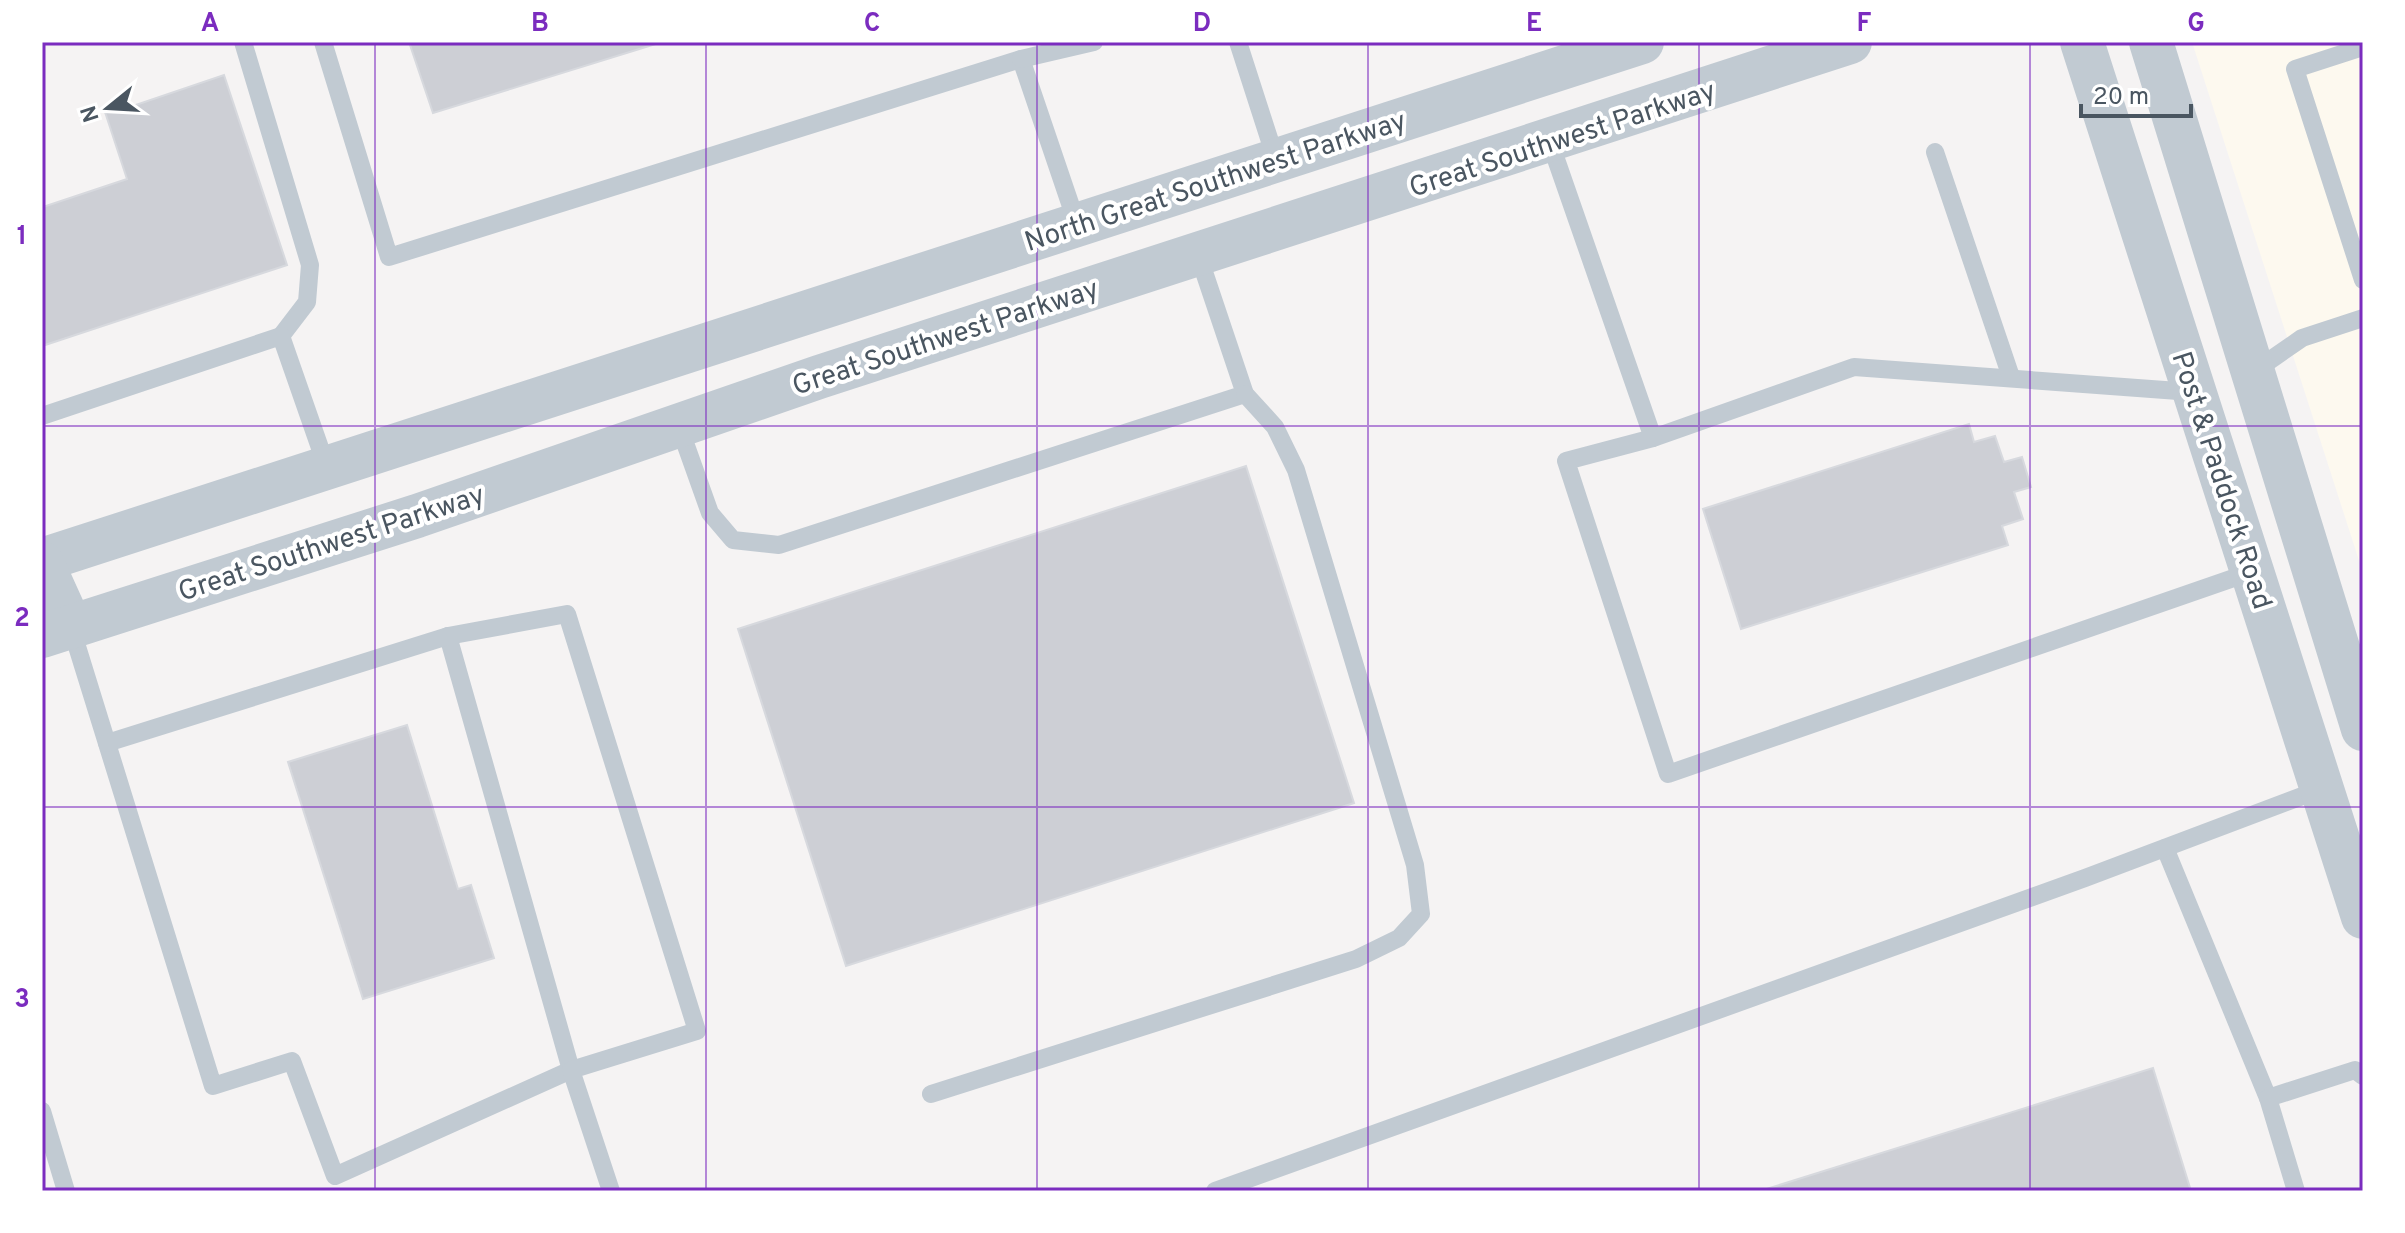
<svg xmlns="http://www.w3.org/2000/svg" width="2405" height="1233" viewBox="0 0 2405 1233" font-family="Overpass,sans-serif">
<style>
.commercial{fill:#fdf9ef}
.building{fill:#cdcfd5;stroke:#d7d9de;stroke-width:2}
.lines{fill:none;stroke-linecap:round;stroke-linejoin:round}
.service{stroke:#c1cad2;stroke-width:18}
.tertiary{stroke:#c1cad2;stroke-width:44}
.grid{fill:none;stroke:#7b2cbf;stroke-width:2;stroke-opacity:0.55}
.labels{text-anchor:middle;stroke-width:8;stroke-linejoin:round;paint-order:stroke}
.street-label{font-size:28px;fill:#4a5661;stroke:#fff}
.neatline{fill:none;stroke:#7b2cbf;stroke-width:3}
.grid-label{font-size:26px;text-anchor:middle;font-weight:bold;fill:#7b2cbf}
</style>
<rect width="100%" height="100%" fill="#f5f3f3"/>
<polygon class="commercial" points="2192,42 2363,42 2363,573"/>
<g class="building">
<polygon points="409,42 662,42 433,113"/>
<polygon points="224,75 287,265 42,346 42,204 43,207 127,179 104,109 122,103 124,109"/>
<polygon points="1969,424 1974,442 1995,436 2004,462 2022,457 2031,487 2014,492 2023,519 2002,526 2008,545 1741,629 1703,509"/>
<polygon points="1246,466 1354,803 846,966 738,629"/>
<polygon points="407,725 458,889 471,885 494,958 363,999 288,762"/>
<polygon points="2153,1068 2191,1191 1760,1191"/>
</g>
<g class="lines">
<g class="service">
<polyline points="243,42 310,265 307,302 281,336"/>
<polyline points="323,42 389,257 1021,59 1077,224"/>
<polyline points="1238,42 1276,160"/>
<polyline points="2363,47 2295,69 2363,280"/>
<polyline points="1021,59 1094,42"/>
<polyline points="1550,142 1653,438 1854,367 2192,392"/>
<polyline points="1935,152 2011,377"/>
<polyline points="2253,372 2302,338 2363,318"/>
<polyline points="42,416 281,336 327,468"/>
<polyline points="679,426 710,513 733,540 779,545 1245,394 1198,254"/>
<polyline points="1653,438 1566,461 1668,774 2251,572"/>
<polyline points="71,627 213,1086 292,1061 335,1176 571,1070 448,636"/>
<polyline points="107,743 448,636 567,614 697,1031 571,1070 611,1191"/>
<polyline points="2165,848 2268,1098"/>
<polyline points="931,1094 1356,959 1399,938 1421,914 1415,865 1296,470 1275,427 1245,394"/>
<polyline points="42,1111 66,1191"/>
<polyline points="1215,1191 2085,878 2321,789"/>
<polyline points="2296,1191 2268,1098 2355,1070 2363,1076"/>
</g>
<g class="tertiary">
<polyline points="2082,42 2363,917"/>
<polyline points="2151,42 2363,729"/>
<polyline points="42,560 1642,42"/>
<polyline points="42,563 71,627"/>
<polyline points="42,636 417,516 819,377 1850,42"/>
</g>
</g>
<path class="grid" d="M375,42V1191M706,42V1191M1037,42V1191M1368,42V1191M1699,42V1191M2030,42V1191M42,426H2363M42,807H2363"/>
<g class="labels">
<g class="street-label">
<text transform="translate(1562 138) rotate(-18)" y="10">Great Southwest Parkway</text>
<text transform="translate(1215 180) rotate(-18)" y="10">North Great Southwest Parkway</text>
<text transform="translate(945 336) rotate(-18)" y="10">Great Southwest Parkway</text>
<text transform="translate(2223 480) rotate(72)" y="10">Post &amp; Paddock Road</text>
<text transform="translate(331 542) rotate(-18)" y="10">Great Southwest Parkway</text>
</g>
</g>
<rect width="2405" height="1233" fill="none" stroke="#ffffff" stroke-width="88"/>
<g transform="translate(108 108) rotate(252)" stroke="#ffffff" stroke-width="6" paint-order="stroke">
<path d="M0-6L14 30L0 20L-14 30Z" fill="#4a5661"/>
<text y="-12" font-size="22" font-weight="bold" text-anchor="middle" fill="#4a5661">N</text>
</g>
<path d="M2081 104v12h110v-12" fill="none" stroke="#4a5661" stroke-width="4"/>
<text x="2093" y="104" font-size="24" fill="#4a5661" stroke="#ffffff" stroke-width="6" paint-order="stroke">20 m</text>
<rect x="44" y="44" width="2317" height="1145" class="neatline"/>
<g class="grid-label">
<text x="210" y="31">A</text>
<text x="540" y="31">B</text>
<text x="872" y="31">C</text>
<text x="1202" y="31">D</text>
<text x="1534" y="31">E</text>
<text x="1864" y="31">F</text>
<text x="2196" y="31">G</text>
<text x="22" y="244">1</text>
<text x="22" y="626">2</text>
<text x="22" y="1007">3</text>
</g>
</svg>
